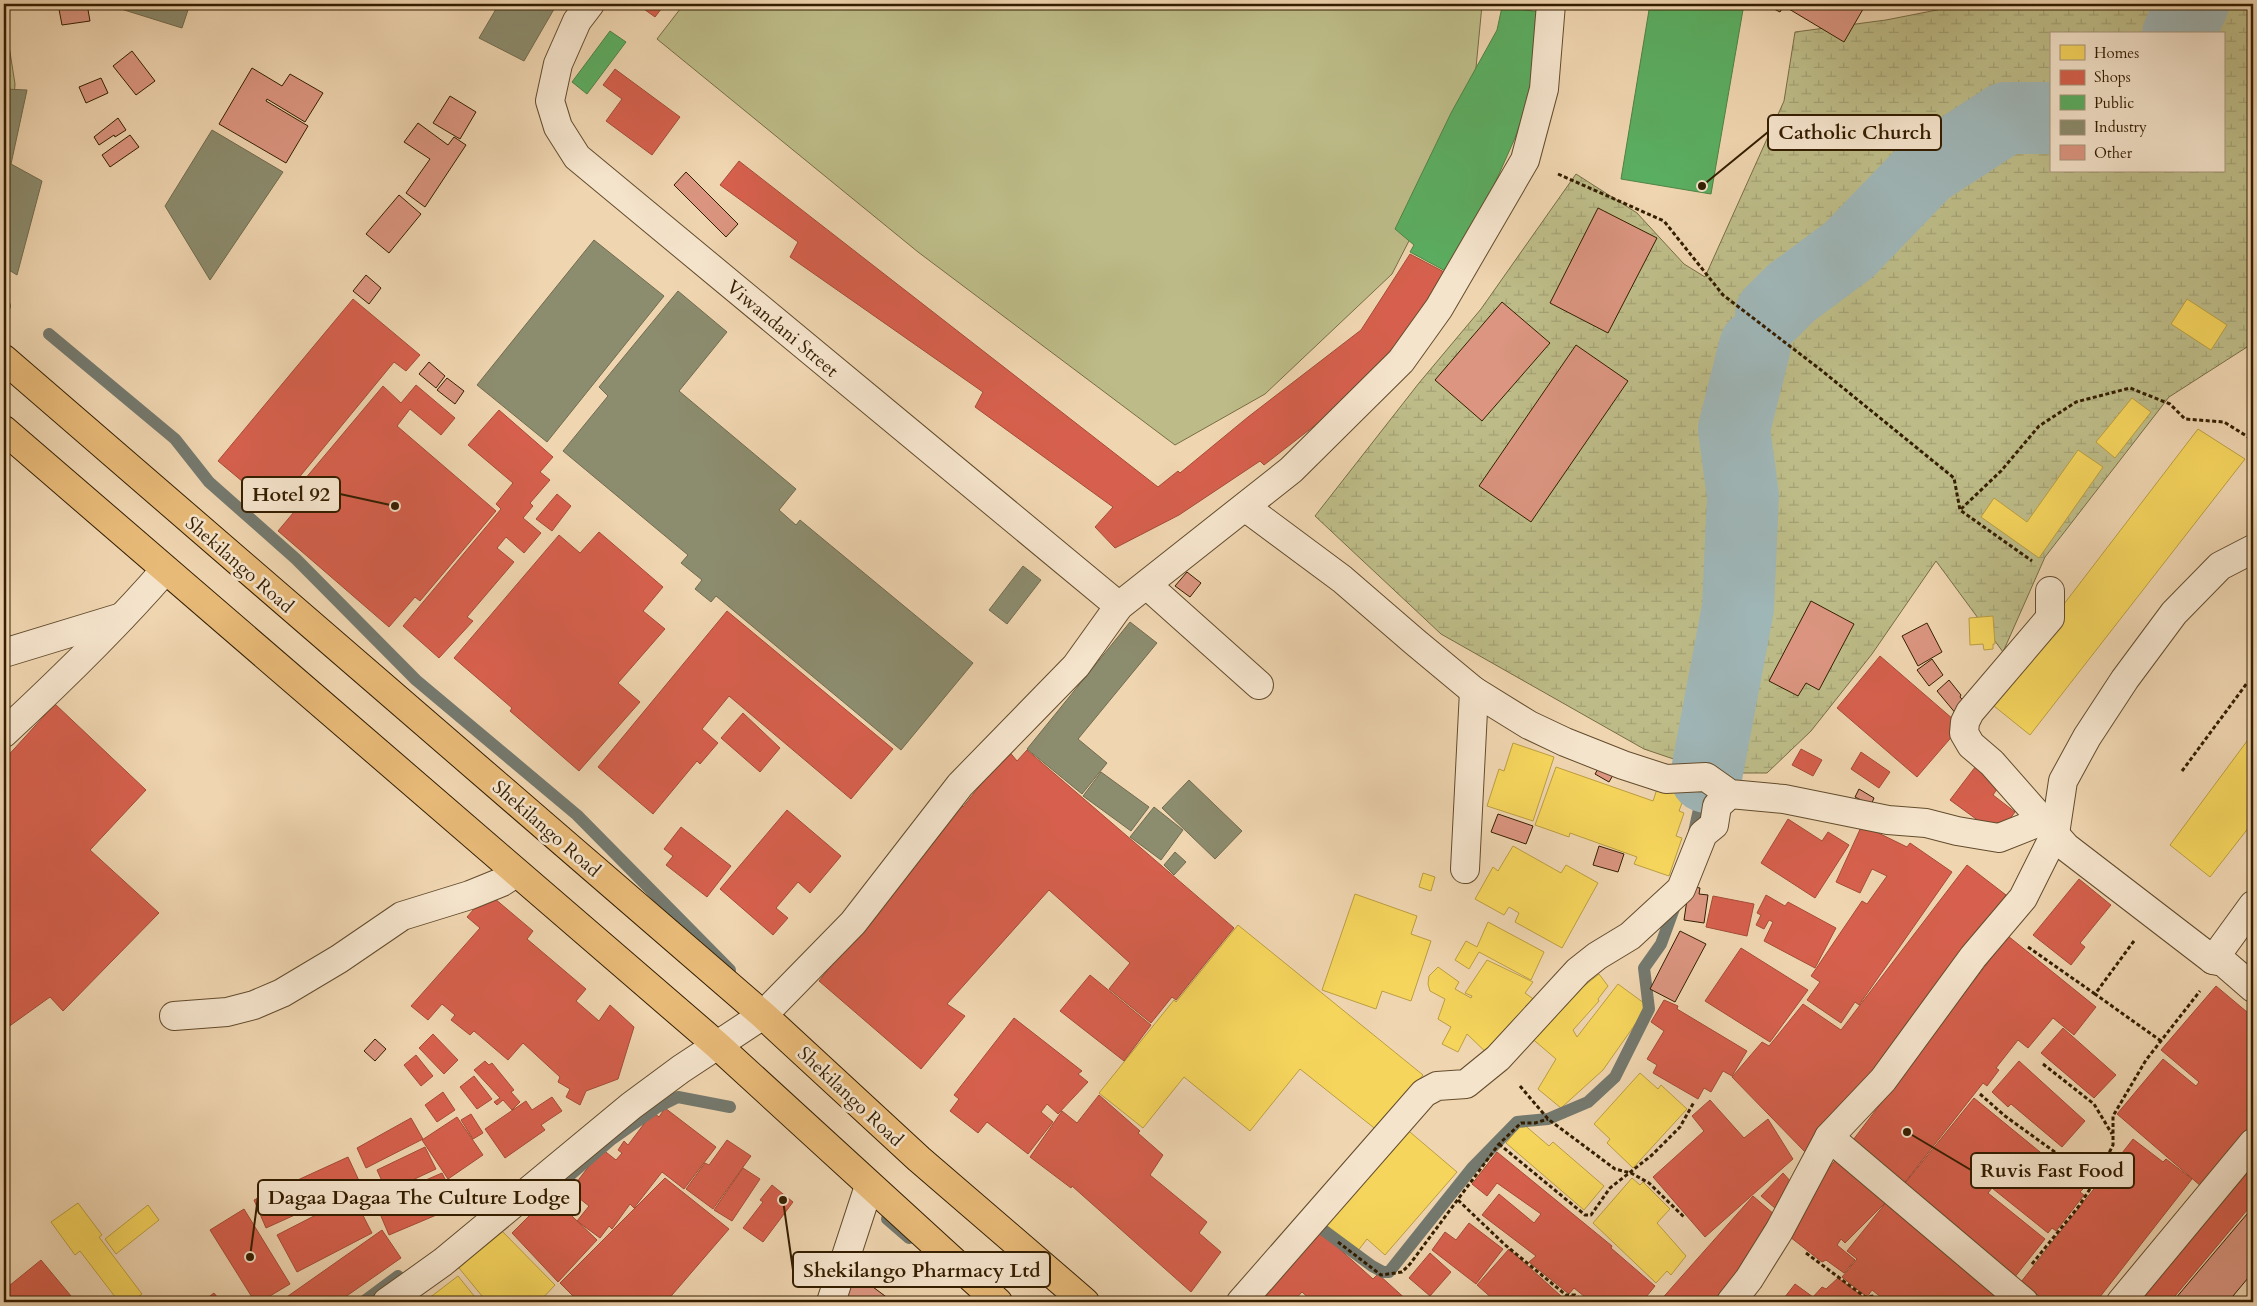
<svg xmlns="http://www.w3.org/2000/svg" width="2257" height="1306" viewBox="0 0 2257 1306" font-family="Cardo,serif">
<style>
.wetland{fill:url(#wetland-marsh);stroke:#786d44;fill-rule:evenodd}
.pitch{fill:#bdbc88;stroke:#786d44}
.homes{fill:#f6d55c;stroke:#bc9e40}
.shops{fill:#d6604d;stroke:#a54c36}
.public{fill:#5aae61;stroke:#4f8344}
.industry{fill:#8c8c6e;stroke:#726b4d}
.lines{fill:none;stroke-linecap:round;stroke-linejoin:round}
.stream{stroke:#74796e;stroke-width:12}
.river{stroke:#9fb6b7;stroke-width:72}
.building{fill:#db9580;stroke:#341e00}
.minor-casing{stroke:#634c2c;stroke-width:30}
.major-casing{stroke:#341e00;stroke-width:30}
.path{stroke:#341e00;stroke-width:3;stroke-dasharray:4 2.5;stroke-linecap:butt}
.minor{stroke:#f5e4cc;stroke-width:28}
.major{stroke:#e8ba78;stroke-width:28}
.labels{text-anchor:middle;stroke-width:5;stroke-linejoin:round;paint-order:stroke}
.street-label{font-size:19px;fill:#341e00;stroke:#f5e4cc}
.leader{fill:none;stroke:#341e00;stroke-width:2}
.callout-dot{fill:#341e00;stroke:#f5e4cc;stroke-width:2}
.callout{fill:#f5e4cc;stroke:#341e00;stroke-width:2}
.callout-label{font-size:20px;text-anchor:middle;font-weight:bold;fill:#341e00}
</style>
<defs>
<pattern id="wetland-marsh" width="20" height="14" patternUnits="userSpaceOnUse" patternTransform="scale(1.25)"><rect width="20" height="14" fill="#bdbc88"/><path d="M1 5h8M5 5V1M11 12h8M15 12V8" fill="none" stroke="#a3a174"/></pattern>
</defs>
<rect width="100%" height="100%" fill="#efd5b0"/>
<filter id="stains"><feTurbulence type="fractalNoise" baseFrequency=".004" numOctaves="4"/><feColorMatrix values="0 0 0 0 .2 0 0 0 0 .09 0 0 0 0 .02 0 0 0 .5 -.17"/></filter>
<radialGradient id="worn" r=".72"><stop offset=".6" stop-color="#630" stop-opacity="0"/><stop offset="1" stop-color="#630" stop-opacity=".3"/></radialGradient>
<g class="wetland">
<path d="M1959,4H2253V340L2247,347L2169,397L2045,557L2003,652L1936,561L1872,654L1811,731L1767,773H1715L1644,749L1441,634L1315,516L1419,383L1481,309L1576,174L1637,213L1684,264L1705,277L1784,101L1795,32L1886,20L1957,6ZM2051,34H2223V171H2051Z"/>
<polygon points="4,14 15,84 4,246"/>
</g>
<polygon class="pitch" points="684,4 1481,4 1482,5 1471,120 1392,274 1265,394 1175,445 918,252 657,39"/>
<g class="homes">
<polygon points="2187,299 2227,325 2211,350 2171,324"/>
<polygon points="2132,398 2151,412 2115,458 2096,442"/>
<polygon points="2198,429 2245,459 2030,735 1989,702"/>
<polygon points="2078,450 2103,467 2039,558 1981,517 1994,498 2027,522"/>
<polygon points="1993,616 1995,644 1993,644 1993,649 1984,650 1983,644 1970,645 1969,618"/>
<polygon points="2253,733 2253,822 2210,877 2170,845"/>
<polygon points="1513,743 1554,757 1533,821 1487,806 1499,769 1504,771"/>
<polygon points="1556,767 1653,801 1659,783 1686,792 1679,811 1684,813 1676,836 1682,838 1669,876 1634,864 1637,857 1570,833 1569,837 1535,825"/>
<polygon points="1513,846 1561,873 1566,865 1598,883 1562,948 1515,922 1519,913 1509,907 1504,915 1475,899 1493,867 1498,871"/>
<polygon points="1423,873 1435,877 1431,891 1419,887"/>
<polygon points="1355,894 1417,916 1411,934 1431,941 1411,1001 1382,991 1376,1009 1322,990"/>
<polygon points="1488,922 1544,952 1531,980 1479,952 1469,969 1455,960 1466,941 1477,947"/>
<polygon points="1238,925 1423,1075 1378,1131 1300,1069 1250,1131 1184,1077 1143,1128 1099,1093 1174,1000 1176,1002"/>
<polygon points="1487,960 1533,982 1525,993 1543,1006 1492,1058 1467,1034 1458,1052 1442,1044 1451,1027 1438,1019 1445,999 1430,991 1428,984 1429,976 1438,967 1459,982 1455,989 1471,998 1472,996 1465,993"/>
<polygon points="1599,974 1608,986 1598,999 1599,1001 1573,1030 1577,1037 1618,984 1648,1006 1603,1070 1561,1108 1538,1089 1556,1059 1529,1036 1580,980 1584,986"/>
<polygon points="1640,1073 1658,1089 1661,1085 1687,1109 1633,1168 1607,1143 1610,1139 1594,1124"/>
<polygon points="1522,1123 1549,1146 1553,1142 1604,1186 1584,1210 1506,1143"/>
<polygon points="1404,1127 1457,1172 1385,1255 1367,1239 1357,1252 1322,1222"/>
<polygon points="1632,1178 1640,1185 1643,1182 1670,1209 1657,1223 1686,1256 1671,1275 1667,1271 1656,1283 1593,1223"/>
<polygon points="78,1203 102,1235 99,1237 142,1294 131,1302 119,1302 80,1251 75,1255 51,1222"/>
<polygon points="148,1205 159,1220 116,1254 105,1239"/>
<polygon points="501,1230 555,1285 539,1302 487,1302 459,1268"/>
<polygon points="458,1276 479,1302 424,1302"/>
</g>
<g class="shops">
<polygon points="637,4 665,4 655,17"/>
<polygon points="615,69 680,117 652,155 606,121 622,99 603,85"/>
<polygon points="739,161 1158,487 1178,471 1180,473 1248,417 1361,330 1410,254 1448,274 1376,378 1264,465 1260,461 1179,515 1115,548 1095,527 1113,507 975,407 983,392 790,257 798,242 720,185"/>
<polygon points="353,299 420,355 406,371 394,362 274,508 218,461"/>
<polygon points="416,385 455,418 441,435 410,409 397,426 496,511 420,601 415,597 389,627 278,531 304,500 294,492 383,386 401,403"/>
<polygon points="499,410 553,457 540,472 550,480 530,503 533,506 523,518 541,533 524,553 506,537 497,548 514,562 467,617 473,621 439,658 403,626 501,509 496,504 513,483 468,445"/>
<polygon points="557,494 571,506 552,531 536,519"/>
<polygon points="599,532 663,587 643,611 665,629 618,683 640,702 579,771 510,711 512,708 454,658 559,535 580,553"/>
<polygon points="727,611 893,749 851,799 729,696 702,729 718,743 700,764 697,761 653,814 598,767"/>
<polygon points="1880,656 1961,726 1917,777 1837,708"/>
<polygon points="55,704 146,790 90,850 159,913 63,1011 50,997 4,1030 4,760"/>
<polygon points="743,713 780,748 760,772 721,738"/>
<polygon points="1801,749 1822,760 1813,776 1792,765"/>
<polygon points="1008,750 1017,761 1027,750 1234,928 1176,1000 1172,997 1151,1023 1109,989 1130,963 1049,890 947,1004 965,1016 921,1069 819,981 959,803 963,807"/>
<polygon points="1861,752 1890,772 1879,788 1851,769"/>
<polygon points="1979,762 2003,780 1993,795 2015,812 1998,835 1950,800"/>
<polygon points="787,810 841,856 810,893 798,882 776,908 788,918 773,935 720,889"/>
<polygon points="1788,819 1822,841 1828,832 1849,845 1815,898 1761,863"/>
<polygon points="1862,825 1907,847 1910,843 1952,872 1859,1005 1855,1002 1841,1023 1807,1000 1820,982 1811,976 1862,901 1867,904 1887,876 1872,869 1860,893 1836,882"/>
<polygon points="681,827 731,866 707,897 666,865 673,856 664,849"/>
<polygon points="1967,865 2006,895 1857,1091 1806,1153 1732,1077 1762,1042 1769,1046 1803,1004 1841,1030"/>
<polygon points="2079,879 2111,905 2080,943 2085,947 2071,965 2033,935"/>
<polygon points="488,893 533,931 527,939 586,989 576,1001 599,1021 610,1005 634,1027 618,1079 586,1091 580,1105 566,1097 570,1089 558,1082 560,1077 523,1043 508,1060 474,1031 470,1035 451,1020 455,1015 442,1004 428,1020 411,1006 480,928 467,917"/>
<polygon points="1766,895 1785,906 1788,902 1836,928 1815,968 1764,941 1773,922 1769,920 1764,929 1756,925 1761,915 1757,913"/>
<polygon points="1713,896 1754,904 1747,936 1706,927"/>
<polygon points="2008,936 2096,1007 2074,1035 2053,1018 2028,1048 2018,1040 1996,1068 1999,1070 1987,1086 1983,1083 1902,1186 1850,1144"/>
<polygon points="1741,948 1808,990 1770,1042 1705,1001"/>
<polygon points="1090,975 1151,1025 1124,1061 1060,1011"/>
<polygon points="2216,986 2253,1017 2253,1127 2202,1187 2117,1114 2163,1059 2196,1086 2199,1082 2161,1050"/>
<polygon points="1664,1000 1678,1006 1677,1009 1747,1051 1732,1076 1723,1071 1711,1092 1704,1088 1698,1099 1653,1073 1657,1065 1647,1059 1664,1031 1651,1022"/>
<polygon points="1014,1018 1082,1071 1078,1074 1088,1082 1058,1114 1047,1104 1041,1112 1053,1122 1028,1154 987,1122 978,1133 950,1111 959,1099 954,1095"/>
<polygon points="2063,1028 2116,1075 2094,1098 2041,1053"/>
<polygon points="433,1034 458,1060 444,1074 419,1048"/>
<polygon points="416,1055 433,1076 421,1086 404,1065"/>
<polygon points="485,1061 489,1065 492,1063 514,1090 511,1092 520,1102 512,1110 503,1100 497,1105 494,1102 500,1098 474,1070"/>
<polygon points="2019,1061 2085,1121 2062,1147 2011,1104 2008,1107 1992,1092"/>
<polygon points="474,1076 492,1099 477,1109 460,1087"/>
<polygon points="443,1092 455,1110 437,1122 425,1105"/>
<polygon points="1099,1095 1140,1131 1138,1133 1163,1155 1150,1175 1207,1222 1199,1233 1221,1252 1191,1292 1072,1186 1071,1188 1030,1157 1062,1111 1077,1123"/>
<polygon points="552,1097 562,1111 541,1125 545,1130 505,1158 485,1129 526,1101 532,1110"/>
<polygon points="1974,1098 2084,1188 2080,1192 2084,1195 2056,1231 2052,1228 2048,1233 1992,1188 1988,1193 2045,1239 2010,1283 1897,1193"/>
<polygon points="1710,1100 1744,1138 1768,1119 1793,1159 1705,1237 1653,1177 1704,1131 1692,1116"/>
<polygon points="665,1108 716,1147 684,1189 662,1172 634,1208 630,1204 612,1229 609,1226 600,1238 577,1221 589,1206 570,1191 602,1149 616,1160 622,1153 618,1150 624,1141 628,1145 653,1112 659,1117"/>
<polygon points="471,1114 483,1133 473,1139 461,1120"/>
<polygon points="457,1117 483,1155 448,1179 422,1140"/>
<polygon points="411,1118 423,1139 366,1168 357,1148"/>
<polygon points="2133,1139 2163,1162 2166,1159 2192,1179 2096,1302 2047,1302 2021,1282"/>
<polygon points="727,1140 751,1156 713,1209 686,1189 705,1163 709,1165"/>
<polygon points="425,1147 436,1169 387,1192 377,1170"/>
<polygon points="1497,1152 1612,1246 1611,1248 1655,1286 1642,1302 1591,1302 1574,1288 1569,1294 1529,1262 1536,1256 1482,1215 1499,1194 1534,1223 1541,1214 1497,1183 1487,1196 1472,1184"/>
<polygon points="1841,1153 1893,1195 1845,1243 1841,1239 1837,1245 1855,1260 1844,1273 1826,1260 1822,1262 1785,1233 1806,1197"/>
<polygon points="348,1157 361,1185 266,1228 254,1200"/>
<polygon points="743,1168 760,1179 732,1221 714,1210"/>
<polygon points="2244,1169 2253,1176 2253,1203 2170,1302 2132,1302"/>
<polygon points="442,1173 448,1185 444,1188 453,1208 389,1235 375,1202"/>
<polygon points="1783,1173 1792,1183 1776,1209 1761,1196"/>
<polygon points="665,1178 729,1229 666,1302 579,1302 560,1283"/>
<polygon points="772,1185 793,1202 763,1242 743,1228 763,1202 760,1200"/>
<polygon points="550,1195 597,1240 558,1282 512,1233"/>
<polygon points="353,1196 372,1233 297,1272 277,1235"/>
<polygon points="1753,1196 1775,1215 1763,1228 1772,1236 1714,1302 1659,1302"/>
<polygon points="1888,1200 2012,1302 1887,1302 1872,1290 1867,1297 1842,1277 1857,1259 1847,1251"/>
<polygon points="244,1209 290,1284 260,1302 255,1302 210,1230"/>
<polygon points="1469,1223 1503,1249 1476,1284 1432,1250 1445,1232 1456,1240"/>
<polygon points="1315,1227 1373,1279 1378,1274 1409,1302 1313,1302 1302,1292 1293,1302 1244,1302"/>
<polygon points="382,1230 401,1258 338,1302 281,1301"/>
<polygon points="1509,1249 1561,1296 1555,1302 1506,1302 1499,1296 1494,1300 1477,1285"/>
<polygon points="1430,1253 1451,1272 1430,1296 1409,1278"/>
<polygon points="41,1260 76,1302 4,1302 4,1290"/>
<polygon points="821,1268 830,1271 824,1288 815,1285"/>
<polygon points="1838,1278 1866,1299 1864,1302 1781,1302 1795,1284 1813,1297 1822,1287 1826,1289"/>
<polygon points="214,1293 221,1302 202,1302"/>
<polygon points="1571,1295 1579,1302 1565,1302"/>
<polygon points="1437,1296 1444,1302 1431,1302"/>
</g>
<g class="public">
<polygon points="1650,4 1744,4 1711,194 1621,179"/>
<polygon points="1502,7 1541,12 1532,90 1515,138 1474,230 1449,273 1410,252 1414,245 1395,229 1451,113 1497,30"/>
<polygon points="610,31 626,42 587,94 572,82"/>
</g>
<g class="industry">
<polygon points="105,4 190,4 182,28"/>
<polygon points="499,4 557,4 524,61 479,38"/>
<polygon points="4,89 27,90 11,164 42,181 17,275 4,267"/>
<polygon points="212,130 283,172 210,280 165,206"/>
<polygon points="594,240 664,296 547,442 477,385"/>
<polygon points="678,291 727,332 679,391 796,489 779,510 796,525 800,520 973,663 901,750 716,596 711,602 695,589 702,580 681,563 688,555 563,451 608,396 599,387"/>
<polygon points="1023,566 1041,580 1007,624 989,610"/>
<polygon points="1130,622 1157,643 1078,739 1107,763 1082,794 1027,749"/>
<polygon points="1101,772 1149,807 1131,831 1083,796"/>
<polygon points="1189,780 1242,831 1215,859 1162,808"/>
<polygon points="1154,807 1183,830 1161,860 1130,837"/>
<polygon points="1175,852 1186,862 1174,875 1164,865"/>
</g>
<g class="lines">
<g class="stream">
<polyline points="4,305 5,306"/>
<polyline points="49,334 175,439 209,482 296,559 416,680 577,815 730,970"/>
<polyline points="1693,837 1706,777"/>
<polyline points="552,1186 569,1176 612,1139 656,1108 678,1097 730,1107"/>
<polyline points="887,1219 909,1238"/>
<polyline points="1311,1221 1372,1266 1383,1272 1389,1272 1472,1168 1517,1122 1548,1119 1588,1102 1615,1077 1649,1009 1644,968 1661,944 1676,903"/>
<polyline points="363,1302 398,1276"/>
</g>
<g class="river">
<polyline points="2178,34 2193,4"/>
<polyline points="1771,313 1791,293 1849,250 1926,170 2006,118 2051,118"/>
<polyline points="1706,777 1738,608 1743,496 1734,429 1755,346"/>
</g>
</g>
<g class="building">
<polygon points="58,4 87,4 90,21 62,25"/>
<polygon points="1764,4 1785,4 1780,12"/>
<polygon points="1792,4 1866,4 1844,42 1789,9"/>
<polygon points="132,51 155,81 136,95 113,66"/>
<polygon points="252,68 282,86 290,74 323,93 305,122 267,99 266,101 308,126 286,163 219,124"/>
<polygon points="101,78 108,93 86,103 79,87"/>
<polygon points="450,96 476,112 460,139 433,123"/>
<polygon points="118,118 126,130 115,137 114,135 99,145 94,137"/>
<polygon points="418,123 448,145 454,137 466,145 425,207 406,193 430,159 404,142"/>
<polygon points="130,135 139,147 110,167 102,155"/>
<polygon points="686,172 738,224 726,237 674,185"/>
<polygon points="399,195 421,214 389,253 366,234"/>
<polygon points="1598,208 1657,238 1608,333 1550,303"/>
<polygon points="366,275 381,288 369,304 353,291"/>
<polygon points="1502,302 1550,343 1482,421 1435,380"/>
<polygon points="1576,345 1628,381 1531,522 1479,486"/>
<polygon points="429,362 445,376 436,388 419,374"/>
<polygon points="447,378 464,391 455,404 437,390"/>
<polygon points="1187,572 1201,583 1190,597 1175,586"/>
<polygon points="1811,601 1854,624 1819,690 1806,683 1798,696 1769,681"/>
<polygon points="1927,623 1942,652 1918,666 1902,636"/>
<polygon points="1932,659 1943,675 1929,686 1917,670"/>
<polygon points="1949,680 1961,695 1960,697 1968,706 1957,715 1937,691"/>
<polygon points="1602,762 1616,770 1609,782 1595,774"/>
<polygon points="1859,789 1874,798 1871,805 1855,797"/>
<polygon points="1498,814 1533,826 1526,844 1491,832"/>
<polygon points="1599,846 1624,854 1618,872 1593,865"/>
<polygon points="1689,886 1700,888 1699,894 1708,895 1704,923 1684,920"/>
<polygon points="1680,931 1706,944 1675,1002 1650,989"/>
<polygon points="375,1039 386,1049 375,1061 364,1051"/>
<polygon points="2253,1207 2253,1272 2228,1302 2179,1302 2175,1299"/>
<polygon points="853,1272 893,1302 842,1302"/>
</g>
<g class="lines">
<g class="minor-casing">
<g id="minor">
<polyline points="590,4 577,21 558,64 550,101 558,127 577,157 1119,606"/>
<polyline points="1245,507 1342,579 1415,642 1474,691 1529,725 1565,742 1623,765 1666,779 1706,777 1730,794 1784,799 1888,820 1926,823 1957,831 1999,838 2042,821"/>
<polyline points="1147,585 1259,685"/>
<polyline points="2050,591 2050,618 1970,712 1965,722 1964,733 1971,745 1992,763 2066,847 2213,960 2223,962 2253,988"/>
<polyline points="4,653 122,617"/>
<path d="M4,733C60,681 115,628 165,570"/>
<polyline points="1465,869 1474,691"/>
<polyline points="2213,960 2253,905"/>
<polyline points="174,1016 227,1012 254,1005 282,993 339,959 402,916 470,895 502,882 516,873"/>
<polyline points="1829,1137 2024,1302"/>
<polyline points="387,1302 443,1262 631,1106 681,1069 763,1015 853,923 960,785 1076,666 1119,606 1291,470 1401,361 1439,308 1525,160 1544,89 1551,4"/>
<polyline points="831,1302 869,1186"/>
<polyline points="1241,1302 1424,1093 1437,1086 1466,1084 1498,1058 1578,971 1597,956 1630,936 1681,889 1703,834 1714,825 1717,806 1730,794"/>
<polyline points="1731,1302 1749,1279 1779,1231 1829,1137 1883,1080 1973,957 2023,898 2055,834 2063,781 2087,737 2125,679 2174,613 2220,566 2253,549"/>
<polyline points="2121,1302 2253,1143"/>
</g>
</g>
<g class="major-casing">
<g id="major">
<polyline points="4,359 763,1015 919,1159 1085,1302"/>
<polyline points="4,430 717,1045 998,1302"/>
</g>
</g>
<g class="path">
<polyline points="1558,174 1664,221 1723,295 1821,370 1954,478 1960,510 2032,561"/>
<polyline points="1961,509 2001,471 2039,426 2076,402 2130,388 2170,404 2185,419 2224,422 2253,440"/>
<polyline points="2182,771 2253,675"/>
<polyline points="2134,941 2095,994 2161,1041"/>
<polyline points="2028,947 2095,994"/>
<polyline points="2043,1064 2094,1104 2112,1134"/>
<polyline points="1520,1086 1548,1119 1615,1169 1631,1173 1649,1183 1685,1218"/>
<polyline points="1980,1094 2005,1116 2095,1181"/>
<polyline points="1499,1144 1585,1215 1591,1215 1610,1188 1652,1155 1680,1127 1694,1102"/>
<polyline points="1458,1200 1504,1244 1566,1295 1575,1295 1585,1302"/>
<polyline points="1338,1242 1381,1275 1402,1272 1410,1264 1499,1144 1521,1123 1535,1123 1548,1119"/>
<polyline points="1806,1253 1865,1297 1874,1296 1882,1302"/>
<polyline points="2032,1264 2079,1206 2095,1181 2113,1145 2113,1116 2146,1060 2200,991"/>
</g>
<use href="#minor" class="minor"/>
<use href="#major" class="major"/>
</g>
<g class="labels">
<g class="street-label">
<text transform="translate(783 328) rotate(40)" y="7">Viwandani Street</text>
<text transform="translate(240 564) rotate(41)" y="7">Shekilango Road</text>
<text transform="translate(547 828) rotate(41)" y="7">Shekilango Road</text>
<text transform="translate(851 1096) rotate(43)" y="7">Shekilango Road</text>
</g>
</g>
<path class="leader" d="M1702 186L1768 132M395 506L340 494M1907 1132L1971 1170M250 1257L258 1197M783 1200L793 1270"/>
<g class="callout-dot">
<circle cx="1702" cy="186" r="5"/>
<circle cx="395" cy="506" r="5"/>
<circle cx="1907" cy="1132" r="5"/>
<circle cx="250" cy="1257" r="5"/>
<circle cx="783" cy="1200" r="5"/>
</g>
<g class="callout">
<rect x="1768" y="115" width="173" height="35" rx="5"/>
<rect x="242" y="477" width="98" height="35" rx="5"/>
<rect x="1971" y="1153" width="163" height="35" rx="5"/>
<rect x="258" y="1180" width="322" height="35" rx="5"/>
<rect x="793" y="1252" width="257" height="35" rx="5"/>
</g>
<g class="callout-label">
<text x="1855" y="139">Catholic Church</text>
<text x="291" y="501">Hotel 92</text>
<text x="2052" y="1177">Ruvis Fast Food</text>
<text x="419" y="1204">Dagaa Dagaa The Culture Lodge</text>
<text x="922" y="1277">Shekilango Pharmacy Ltd</text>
</g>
<rect width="2257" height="1306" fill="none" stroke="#efd5b0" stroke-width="20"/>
<rect x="5" y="5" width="2247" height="1296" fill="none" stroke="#341e00" stroke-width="2.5"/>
<rect x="10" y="10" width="2237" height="1286" fill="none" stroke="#341e00"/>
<rect x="2050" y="32" width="175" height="140" fill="#f5e4cc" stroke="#a8957a"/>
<rect x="2060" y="45" width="25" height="15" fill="#f6d55c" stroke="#a8957a"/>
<text x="2094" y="58" font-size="15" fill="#341e00">Homes</text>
<rect x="2060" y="70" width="25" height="15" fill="#d6604d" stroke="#a8957a"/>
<text x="2094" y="82" font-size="15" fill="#341e00">Shops</text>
<rect x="2060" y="95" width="25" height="15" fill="#5aae61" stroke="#a8957a"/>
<text x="2094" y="108" font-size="15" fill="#341e00">Public</text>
<rect x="2060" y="120" width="25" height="15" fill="#8c8c6e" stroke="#a8957a"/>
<text x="2094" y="132" font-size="15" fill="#341e00">Industry</text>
<rect x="2060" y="145" width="25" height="15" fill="#db9580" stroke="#a8957a"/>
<text x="2094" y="158" font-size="15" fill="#341e00">Other</text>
<rect width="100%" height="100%" filter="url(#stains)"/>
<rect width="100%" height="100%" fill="url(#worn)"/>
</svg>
